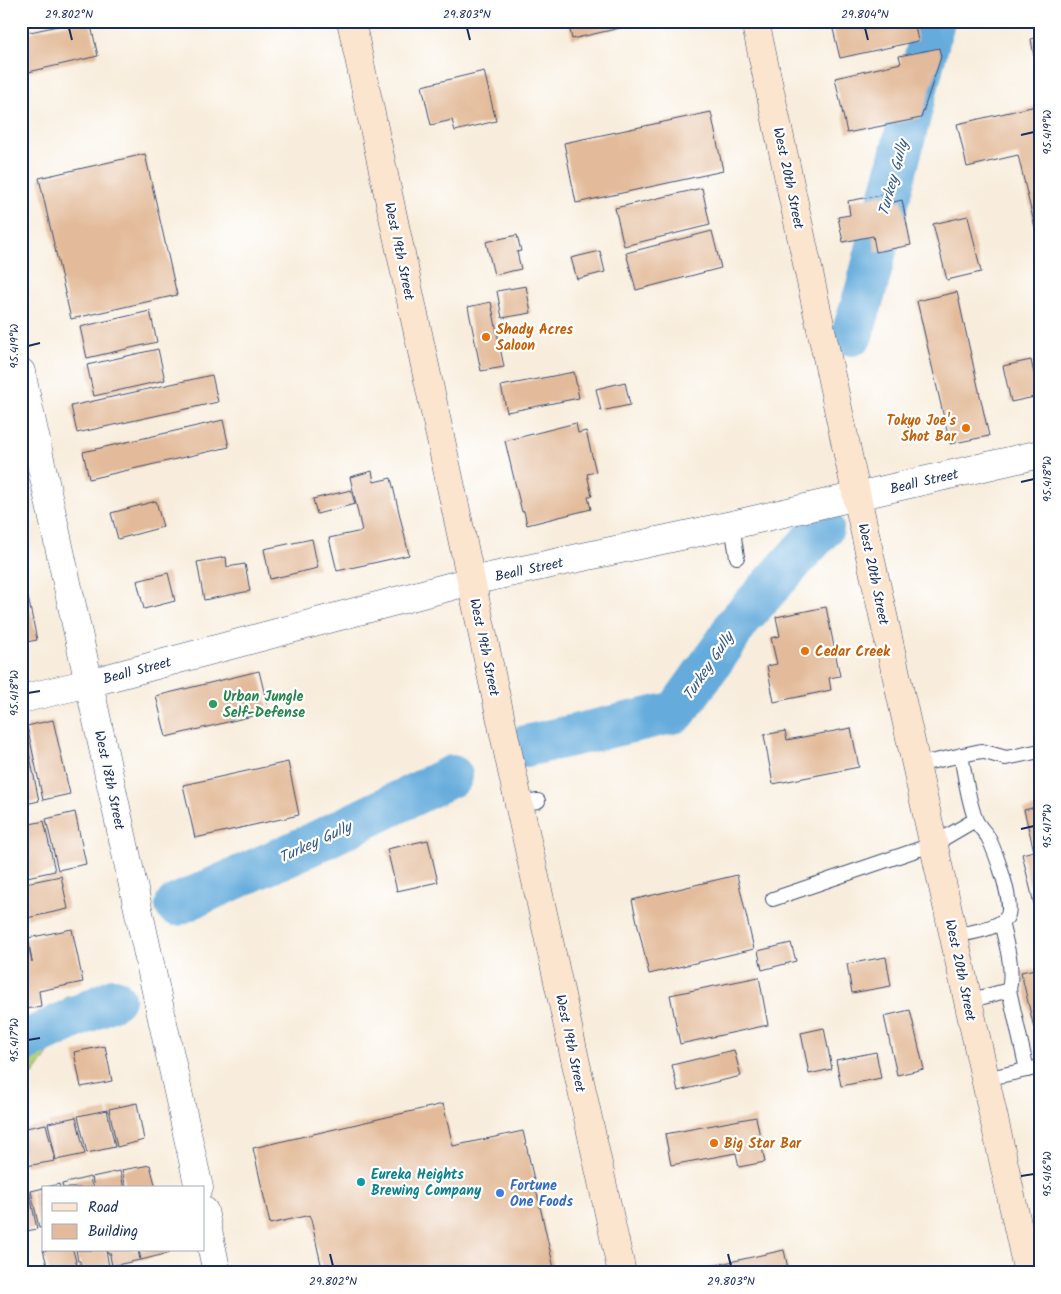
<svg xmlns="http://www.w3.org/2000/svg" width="1061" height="1294" viewBox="0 0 1061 1294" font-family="Kalam,sans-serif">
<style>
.grass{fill:url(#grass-tufts);stroke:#68806a}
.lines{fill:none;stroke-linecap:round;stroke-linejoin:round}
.river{stroke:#65acdc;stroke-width:42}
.building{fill:#e3bb9a}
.lane-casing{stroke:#3c4c71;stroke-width:16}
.street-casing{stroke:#3c4c71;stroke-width:29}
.secondary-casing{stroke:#3c4c71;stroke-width:29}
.lane{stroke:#fff;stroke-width:14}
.street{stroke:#fff;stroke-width:28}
.secondary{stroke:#fce5cf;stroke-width:28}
.ticks{fill:none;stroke:#1b2f5e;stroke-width:2}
.food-dot{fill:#e8710a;stroke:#fff;stroke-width:2}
.leisure-dot{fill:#2e9e5b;stroke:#fff;stroke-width:2}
.culture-dot{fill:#0f9aa8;stroke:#fff;stroke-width:2}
.shop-dot{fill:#3f7fe0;stroke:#fff;stroke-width:2}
.labels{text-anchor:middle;stroke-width:4.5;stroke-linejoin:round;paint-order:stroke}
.street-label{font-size:14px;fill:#1b2f5e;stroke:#fff}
.food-label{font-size:14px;font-weight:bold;fill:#c56008;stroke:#fff;text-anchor:start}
.leisure-label{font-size:14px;font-weight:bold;fill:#27864d;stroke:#fff;text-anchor:start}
.culture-label{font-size:14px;font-weight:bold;fill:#0d838f;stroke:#fff;text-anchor:start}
.shop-label{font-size:14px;font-weight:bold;fill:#366cbe;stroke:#fff;text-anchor:start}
.water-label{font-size:15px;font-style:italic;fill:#355b8a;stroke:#fff}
.neatline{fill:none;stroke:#1b2f5e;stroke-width:2}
.ticks-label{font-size:12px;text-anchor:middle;fill:#1b2f5e}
</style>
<defs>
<pattern id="grass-tufts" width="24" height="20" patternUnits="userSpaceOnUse" patternTransform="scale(1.25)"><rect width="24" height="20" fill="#b5d177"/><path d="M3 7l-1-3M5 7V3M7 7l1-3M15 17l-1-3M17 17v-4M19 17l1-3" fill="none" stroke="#9bb469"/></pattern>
</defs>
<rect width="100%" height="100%" fill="#fff"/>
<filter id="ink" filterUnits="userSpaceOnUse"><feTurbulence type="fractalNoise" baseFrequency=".02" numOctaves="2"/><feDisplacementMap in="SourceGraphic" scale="10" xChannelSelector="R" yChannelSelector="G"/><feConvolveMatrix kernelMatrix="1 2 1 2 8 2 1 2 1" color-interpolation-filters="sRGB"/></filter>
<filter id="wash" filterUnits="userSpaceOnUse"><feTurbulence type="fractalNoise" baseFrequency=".0096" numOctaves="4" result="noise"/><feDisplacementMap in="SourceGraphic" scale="20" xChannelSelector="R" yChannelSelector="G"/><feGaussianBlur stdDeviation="1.12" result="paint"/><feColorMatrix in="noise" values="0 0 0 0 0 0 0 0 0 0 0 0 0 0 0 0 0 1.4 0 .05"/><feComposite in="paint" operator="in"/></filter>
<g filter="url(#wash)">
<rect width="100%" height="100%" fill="#f8eddc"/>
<polygon class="grass" points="118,987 124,1015 60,1037 32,1076 21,1080 21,1034 67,997"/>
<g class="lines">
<g class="river">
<polyline points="852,335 867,286 934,21"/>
<polyline points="526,746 676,712 728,639 736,624 823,528"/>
<polyline points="176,905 310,845 452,776"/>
<polyline points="21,1043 114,999"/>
</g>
</g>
<g id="blocks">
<g class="building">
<polygon points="81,21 90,21 98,56 24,73 21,62 21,34"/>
<polygon points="568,21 646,21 646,22 572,39"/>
<polygon points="831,21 914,21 918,41 840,58"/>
<polygon points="1040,37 1040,55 1034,56 1031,39"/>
<polygon points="939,48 941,57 921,118 847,133 835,78 901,63 899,56"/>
<polygon points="484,71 496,121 455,131 452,120 431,125 422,86"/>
<polygon points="1036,106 1040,120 1039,244 1018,155 967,167 957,124"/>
<polygon points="711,112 723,171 576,203 564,143"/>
<polygon points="145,154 177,295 71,319 39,178"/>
<polygon points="702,188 710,225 624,246 615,208"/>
<polygon points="887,194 889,203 902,200 911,245 876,252 873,236 843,242 838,217 850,215 848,201"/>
<polygon points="968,216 981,272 947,280 933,224"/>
<polygon points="712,231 721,268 636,290 626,253"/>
<polygon points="517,235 521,251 517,252 521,269 494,275 486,242"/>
<polygon points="600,251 605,272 577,279 571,258"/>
<polygon points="526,286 531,313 502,318 497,291"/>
<polygon points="957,292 989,436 950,444 917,301"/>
<polygon points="491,302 504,367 481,371 468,307"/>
<polygon points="150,311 157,342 87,358 80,327"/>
<polygon points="158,349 165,380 94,396 87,365"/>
<polygon points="1031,360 1039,396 1011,402 1003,366"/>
<polygon points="574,372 579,398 507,412 501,386"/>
<polygon points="212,375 218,402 77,433 71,406"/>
<polygon points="625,382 630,405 601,411 596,389"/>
<polygon points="223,420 229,447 89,479 83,452"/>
<polygon points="576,423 578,433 586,431 596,472 587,474 592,496 588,497 591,509 527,525 524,511 522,512 505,441"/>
<polygon points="372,471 374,482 391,478 409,555 337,571 329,538 362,531 350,477"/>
<polygon points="351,490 355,504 317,514 313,499"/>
<polygon points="156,501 163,527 118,539 111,513"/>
<polygon points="312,539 318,568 270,579 264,549"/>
<polygon points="226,557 227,567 245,564 250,591 204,600 197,562"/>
<polygon points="168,573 175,601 144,609 137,581"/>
<polygon points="28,597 37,640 21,643 21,599"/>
<polygon points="826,607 840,676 829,678 831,690 774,702 767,666 777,664 771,638 780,636 776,617"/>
<polygon points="259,671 269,712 166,737 156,696"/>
<polygon points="53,720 70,794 43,800 27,726"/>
<polygon points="21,727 24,727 39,801 21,805"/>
<polygon points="851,728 859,767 773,784 764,735 785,731 787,740"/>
<polygon points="288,762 299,815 195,838 183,785"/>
<polygon points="1040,806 1040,917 1037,917 1022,854 1034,851 1024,810"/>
<polygon points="75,812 86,864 58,870 46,819"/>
<polygon points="44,821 55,871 27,877 21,850 21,826"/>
<polygon points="428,840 438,882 397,891 387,849"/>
<polygon points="737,875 754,949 649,974 632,900"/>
<polygon points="61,876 68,909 27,918 21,884"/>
<polygon points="21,905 25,917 21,918"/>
<polygon points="72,929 83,982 39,991 41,1006 21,1010 21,939 27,938 32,962 28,938"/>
<polygon points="791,943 796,961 762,970 758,951"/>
<polygon points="886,957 891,986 852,993 847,964"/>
<polygon points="1040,968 1040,1027 1034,1028 1021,972"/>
<polygon points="759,977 768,1025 680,1044 670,995"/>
<polygon points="910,1010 924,1069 897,1075 884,1016"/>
<polygon points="824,1028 832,1069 809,1074 801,1033"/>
<polygon points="105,1046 112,1081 81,1087 74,1052"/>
<polygon points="734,1050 741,1076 678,1091 672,1065"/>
<polygon points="876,1052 881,1078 841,1086 836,1060"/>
<polygon points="137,1103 144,1140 117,1147 109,1109"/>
<polygon points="443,1104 453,1146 523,1131 555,1273 323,1273 310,1215 270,1224 253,1148"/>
<polygon points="107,1110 115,1147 87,1153 78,1116"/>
<polygon points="76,1117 85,1154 56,1160 48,1123"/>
<polygon points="756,1117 765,1162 739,1167 736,1153 671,1165 665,1134"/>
<polygon points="46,1124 55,1161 26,1166 21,1148 21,1129"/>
<polygon points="150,1165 156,1188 126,1188 122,1170"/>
<polygon points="120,1171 124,1188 94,1188 92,1177"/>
<polygon points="90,1177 92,1188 63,1188 62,1184"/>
<polygon points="59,1184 60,1188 48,1188 47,1187"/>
<polygon points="44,1188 44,1227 39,1228 31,1191"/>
<polygon points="29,1191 37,1229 21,1232 21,1192"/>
<polygon points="43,1250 73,1250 79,1273 49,1273"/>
<polygon points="76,1250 106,1250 109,1267 81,1273 80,1261 78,1261"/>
<polygon points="107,1250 138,1250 140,1260 112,1266 110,1256 111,1254 108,1254"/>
<polygon points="139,1250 168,1250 169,1253 141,1260"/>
<polygon points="784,1250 789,1273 708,1273 707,1267"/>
</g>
</g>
</g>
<g filter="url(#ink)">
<use href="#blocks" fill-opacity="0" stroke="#3c4c71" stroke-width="1"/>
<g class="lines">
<g class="lane-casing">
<g id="lane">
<polyline points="732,525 737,557"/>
<polyline points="916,765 981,751 1006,758 1040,751"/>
<polyline points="519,804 538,801"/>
<polyline points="773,899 934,844 975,820"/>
<path d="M954,936C968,933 998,929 1007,917C1015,904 995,851 988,837C984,831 977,825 975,818C968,799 965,776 961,755"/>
<polyline points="1009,990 1027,1070"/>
<path d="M968,1001L1009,990C1014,966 1006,945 1001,922"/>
<polyline points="985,1079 1040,1067"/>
</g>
</g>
<g class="street-casing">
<g id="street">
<polyline points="21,372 199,1188"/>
<polyline points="21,699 89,683 471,581 732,525 1040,454"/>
<polyline points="204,1211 217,1273"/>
</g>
</g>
<g class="secondary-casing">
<g id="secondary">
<polyline points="351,21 519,804 622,1273"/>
<polyline points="755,21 857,497 1028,1273"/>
</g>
</g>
<use href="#lane" class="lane"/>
<use href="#street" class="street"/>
<use href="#secondary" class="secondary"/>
</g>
</g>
<path class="ticks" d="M69,28L72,40M467,28L470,40M865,28L868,40M1021,135L1034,132M28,346L40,343M1021,482L1034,479M28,693L40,691M1021,829L1034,826M28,1040L40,1038M1021,1176L1034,1174M330,1254L333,1266M728,1254L731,1266"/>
<g class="food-dot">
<circle cx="486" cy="337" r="5"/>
<circle cx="966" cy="428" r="5"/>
<circle cx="805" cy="651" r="5"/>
<circle cx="714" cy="1143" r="5"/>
</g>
<circle class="leisure-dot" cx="213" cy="704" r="5"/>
<circle class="culture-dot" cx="361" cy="1182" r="5"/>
<circle class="shop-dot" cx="500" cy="1193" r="5"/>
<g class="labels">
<g class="street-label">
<text transform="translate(789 178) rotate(78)" y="5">West 20th Street</text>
<text transform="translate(400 251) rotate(78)" y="5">West 19th Street</text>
<text transform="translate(924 481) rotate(-13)" y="5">Beall Street</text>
<text transform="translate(529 569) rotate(-12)" y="5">Beall Street</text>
<text transform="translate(874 574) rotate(78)" y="5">West 20th Street</text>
<text transform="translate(485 647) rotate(78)" y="5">West 19th Street</text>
<text transform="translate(137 670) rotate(-15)" y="5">Beall Street</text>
<text transform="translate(110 780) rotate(78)" y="5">West 18th Street</text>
<text transform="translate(961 970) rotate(78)" y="5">West 20th Street</text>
<text transform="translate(571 1043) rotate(78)" y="5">West 19th Street</text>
</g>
<g class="food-label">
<text x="496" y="334">Shady Acres<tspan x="496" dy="16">Saloon</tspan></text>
<text x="956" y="425" text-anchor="end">Tokyo Joe's<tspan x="956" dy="16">Shot Bar</tspan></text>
<text x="815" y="656">Cedar Creek</text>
<text x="724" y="1148">Big Star Bar</text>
</g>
<g class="leisure-label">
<text x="223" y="701">Urban Jungle<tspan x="223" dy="16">Self-Defense</tspan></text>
</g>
<g class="culture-label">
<text x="371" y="1179">Eureka Heights<tspan x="371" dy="16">Brewing Company</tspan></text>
</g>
<g class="shop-label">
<text x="510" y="1190">Fortune<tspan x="510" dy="16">One Foods</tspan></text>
</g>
<g class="water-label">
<text transform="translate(893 178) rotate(-75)" y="5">Turkey Gully</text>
<text transform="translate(708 666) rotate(-56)" y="5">Turkey Gully</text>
<text transform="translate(315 842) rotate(-25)" y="5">Turkey Gully</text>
</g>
</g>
<rect width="1061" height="1294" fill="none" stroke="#fff" stroke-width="55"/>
<rect x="42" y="1186" width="162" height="65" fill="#ffffff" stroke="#a4acbf"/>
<rect x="52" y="1203" width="25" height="8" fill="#fce5cf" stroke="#a4acbf"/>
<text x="88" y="1212" font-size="15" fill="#1b2f5e">Road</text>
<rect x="52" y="1224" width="25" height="15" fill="#e3bb9a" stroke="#a4acbf"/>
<text x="88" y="1236" font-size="15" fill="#1b2f5e">Building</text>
<rect x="28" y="28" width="1006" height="1238" class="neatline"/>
<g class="ticks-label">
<text x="69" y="18">29.802°N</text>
<text x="467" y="18">29.803°N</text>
<text x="865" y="18">29.804°N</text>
<text transform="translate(1047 132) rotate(-90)" y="4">95.419°W</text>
<text transform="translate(14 346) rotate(-90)" y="4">95.419°W</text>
<text transform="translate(1047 479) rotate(-90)" y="4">95.418°W</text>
<text transform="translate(14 693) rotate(-90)" y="4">95.418°W</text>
<text transform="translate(1047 826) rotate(-90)" y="4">95.417°W</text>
<text transform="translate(14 1040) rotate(-90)" y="4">95.417°W</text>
<text transform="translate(1047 1174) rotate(-90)" y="4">95.416°W</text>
<text x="333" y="1285">29.802°N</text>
<text x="731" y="1285">29.803°N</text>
</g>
</svg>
